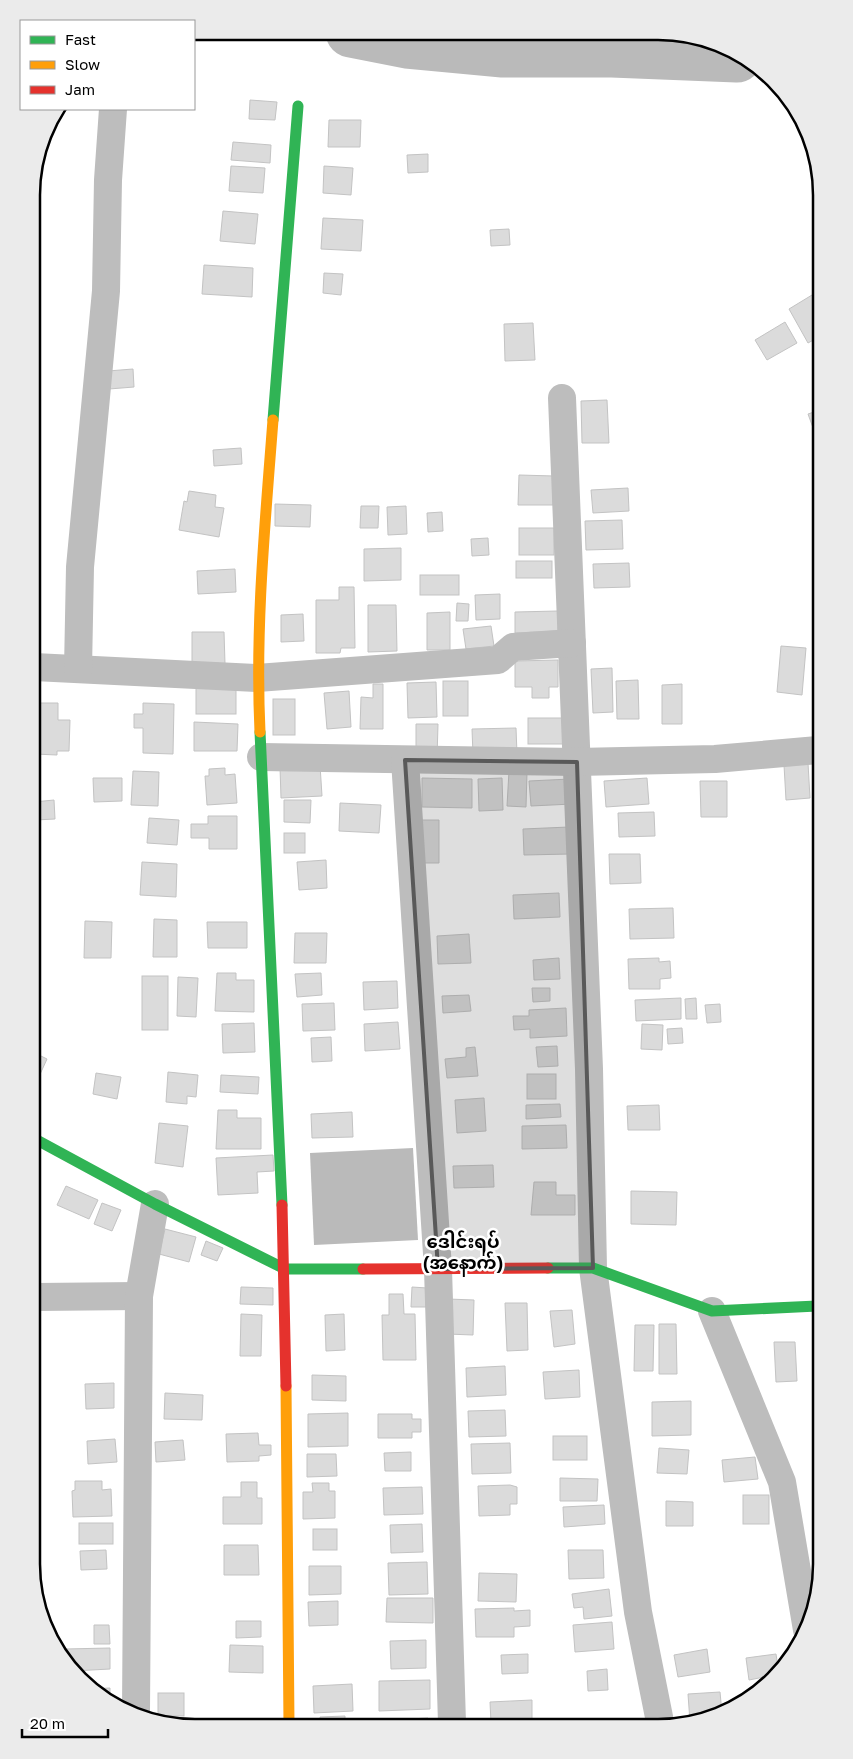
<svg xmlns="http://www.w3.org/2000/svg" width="853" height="1759" viewBox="0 0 853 1759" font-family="'Golos Text','Noto Sans Myanmar',sans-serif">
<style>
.water{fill:#bababa}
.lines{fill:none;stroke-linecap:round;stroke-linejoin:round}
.river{stroke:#bababa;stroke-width:51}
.building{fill:#dbdbdb;stroke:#c3c3c3}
.street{stroke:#bdbdbd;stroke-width:28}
.fast{stroke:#30b455;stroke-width:11}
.slow{stroke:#ff9f0a;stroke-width:11}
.jam{stroke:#e5322d;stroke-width:11}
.marked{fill:#595959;fill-opacity:0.2;stroke:#595959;stroke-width:4;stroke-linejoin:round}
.labels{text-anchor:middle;stroke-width:5;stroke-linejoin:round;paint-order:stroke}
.quarter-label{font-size:18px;font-weight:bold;fill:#000;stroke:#fff}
.rim{fill:none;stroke:#000;stroke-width:2.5}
</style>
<rect width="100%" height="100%" fill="#fff"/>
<polygon class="water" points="413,1148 418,1240 314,1245 310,1153"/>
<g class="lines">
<polyline class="river" points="351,32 407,43 503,52 612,52 737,57"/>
</g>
<g class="building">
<polygon points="250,100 277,102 275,120 249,119"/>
<polygon points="329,120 361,120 360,147 328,147"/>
<polygon points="233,142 271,145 270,163 231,160"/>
<polygon points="428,154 428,172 408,173 407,155"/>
<polygon points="231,166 265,168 263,193 229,191"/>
<polygon points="324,166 353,168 351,195 323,193"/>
<polygon points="223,211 258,214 255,244 220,241"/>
<polygon points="323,218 363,220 361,251 321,249"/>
<polygon points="509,229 510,245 491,246 490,230"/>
<polygon points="204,265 253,268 252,297 202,294"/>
<polygon points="324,273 343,274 341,295 323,293"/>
<polygon points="812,295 817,302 817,338 808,343 789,309"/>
<polygon points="785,322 797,343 767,360 755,340"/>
<polygon points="533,323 535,360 505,361 504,324"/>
<polygon points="133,369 134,387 109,389 108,371"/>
<polygon points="607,400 609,443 582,443 581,401"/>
<polygon points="817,411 817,436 816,436 808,414"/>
<polygon points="241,448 242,464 214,466 213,450"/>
<polygon points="519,475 554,476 553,505 518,505"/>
<polygon points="628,488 629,511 593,513 591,490"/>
<polygon points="189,491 216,495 215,507 224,508 219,537 179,530 184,501 187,502"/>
<polygon points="275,504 311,505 310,527 275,526"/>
<polygon points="361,506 379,506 378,528 360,528"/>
<polygon points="406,506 407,534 388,535 387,507"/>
<polygon points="442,512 443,531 428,532 427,513"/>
<polygon points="622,520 623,549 586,550 585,521"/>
<rect x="519" y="528" width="35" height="27"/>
<polygon points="488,538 489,555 472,556 471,539"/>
<polygon points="401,548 401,580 364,581 364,549"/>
<rect x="516" y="561" width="36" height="17"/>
<polygon points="629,563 630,587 594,588 593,564"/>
<polygon points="235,569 236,592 198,594 197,571"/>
<rect x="420" y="575" width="39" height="20"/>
<polygon points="339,587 354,587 355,648 341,648 340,653 316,653 316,600 339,600"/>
<polygon points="500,594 500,619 476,620 475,595"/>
<polygon points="457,603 469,604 468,621 456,621"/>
<polygon points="368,605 396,605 397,651 368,652"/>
<polygon points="558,611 558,631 515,633 515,612"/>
<polygon points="450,612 450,650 427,650 427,613"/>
<polygon points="303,614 304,641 281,642 281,615"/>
<polygon points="491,626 494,646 466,649 463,629"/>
<polygon points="192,632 224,632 225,664 192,665"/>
<polygon points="781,646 806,648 802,695 777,692"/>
<polygon points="558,660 558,687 549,687 549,698 532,698 532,687 515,687 515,661"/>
<polygon points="612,668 613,712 593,713 591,669"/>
<polygon points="638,680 639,719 617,719 616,681"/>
<rect x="443" y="681" width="25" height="35"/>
<polygon points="436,682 437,717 408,718 407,683"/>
<rect x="196" y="684" width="40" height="30"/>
<polygon points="373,684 383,684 383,729 360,729 361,697 373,698"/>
<polygon points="682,684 682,724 662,724 662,685"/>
<polygon points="349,691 351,727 327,729 324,693"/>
<rect x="273" y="699" width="22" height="36"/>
<polygon points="34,703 58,703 58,720 70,720 69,751 57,751 57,755 34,754"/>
<polygon points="143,703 174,704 173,754 143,753 143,728 134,728 134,714 143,714"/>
<rect x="528" y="718" width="41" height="26"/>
<polygon points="194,722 238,724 237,751 194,751"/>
<polygon points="416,724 438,724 437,758 416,757"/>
<polygon points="516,728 517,754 473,755 472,729"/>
<polygon points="808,763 810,798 786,800 784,765"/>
<polygon points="320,765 322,796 281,798 280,767"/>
<polygon points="225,768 225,775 235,774 237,803 207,805 205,776 209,776 209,769"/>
<polygon points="133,771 159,772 158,806 131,805"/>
<polygon points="509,771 527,772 526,807 507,806"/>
<polygon points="93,778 122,778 122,801 94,802"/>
<polygon points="422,778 472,779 472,808 422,807"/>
<polygon points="502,778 503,810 479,811 478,779"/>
<polygon points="647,778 649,804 606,807 604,781"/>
<polygon points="570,779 572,804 531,806 529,781"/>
<polygon points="700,781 727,781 727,817 701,817"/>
<polygon points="54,800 55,819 35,820 34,802"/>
<polygon points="284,800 311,800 310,823 284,822"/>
<polygon points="340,803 381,805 379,833 339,831"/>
<polygon points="654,812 655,836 619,837 618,813"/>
<polygon points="208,816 237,816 237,849 209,849 209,838 191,838 191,824 208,824"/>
<polygon points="149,818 179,820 177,845 147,843"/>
<polygon points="415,820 439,820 439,863 414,863"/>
<polygon points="569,827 570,854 524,855 523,829"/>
<rect x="284" y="833" width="21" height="20"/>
<polygon points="609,854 640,854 641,883 610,884"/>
<polygon points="326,860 327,888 299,890 297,862"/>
<polygon points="142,862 177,864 176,897 140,895"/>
<polygon points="559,893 560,917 514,919 513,895"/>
<polygon points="673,908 674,938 630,939 629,909"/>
<polygon points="154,919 177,920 177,957 153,957"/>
<polygon points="85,921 112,922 111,958 84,958"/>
<polygon points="207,922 247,922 247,948 208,948"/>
<polygon points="295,933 327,933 326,963 294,963"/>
<polygon points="469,934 471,963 438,964 437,936"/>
<polygon points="559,958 560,979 534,980 533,960"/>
<polygon points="659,958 659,962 670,961 671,978 660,979 660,989 629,989 628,959"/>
<polygon points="217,973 236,973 236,980 254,980 254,1012 215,1011"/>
<polygon points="321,973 322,995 297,997 295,974"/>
<rect x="142" y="976" width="26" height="54"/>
<polygon points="178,977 198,978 196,1017 177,1016"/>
<polygon points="397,981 398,1008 364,1010 363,982"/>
<polygon points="532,988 550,988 550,1001 533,1002"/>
<polygon points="469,995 471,1011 443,1013 442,996"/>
<polygon points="681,998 681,1019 636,1021 635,1000"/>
<polygon points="696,998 697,1019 686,1019 685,999"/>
<polygon points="334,1003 335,1030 303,1031 302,1004"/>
<polygon points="720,1004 721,1022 707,1023 705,1005"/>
<polygon points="566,1008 567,1036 530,1038 530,1029 514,1030 513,1016 529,1016 529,1010"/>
<polygon points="398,1022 400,1049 365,1051 364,1024"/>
<polygon points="254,1023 255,1052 223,1053 222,1024"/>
<polygon points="642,1024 663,1025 662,1050 641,1049"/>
<polygon points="682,1028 683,1043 668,1044 667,1029"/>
<polygon points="331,1037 332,1061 312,1062 311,1038"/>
<polygon points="557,1046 558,1066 538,1067 536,1047"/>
<polygon points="475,1047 478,1076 447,1078 445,1059 466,1057 466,1048"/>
<polygon points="35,1053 47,1059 36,1083 35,1083"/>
<polygon points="168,1072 198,1075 196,1097 187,1096 187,1104 166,1102"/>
<polygon points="96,1073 121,1077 117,1099 93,1094"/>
<rect x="527" y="1074" width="29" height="25"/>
<polygon points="221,1075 259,1077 258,1094 220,1092"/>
<polygon points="484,1098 486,1131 457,1133 455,1100"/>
<polygon points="560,1104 561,1117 526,1119 526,1105"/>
<polygon points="659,1105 660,1130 628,1130 627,1106"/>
<polygon points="218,1110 237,1110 237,1118 261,1118 261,1149 216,1149"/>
<polygon points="352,1112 353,1137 312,1138 311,1114"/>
<polygon points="159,1123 188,1126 183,1167 155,1163"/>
<polygon points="566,1125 567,1148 522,1149 522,1126"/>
<polygon points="273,1155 274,1171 257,1172 258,1193 218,1195 216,1158"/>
<polygon points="493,1165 494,1187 454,1188 453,1166"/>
<polygon points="534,1182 556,1182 556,1195 575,1195 575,1215 531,1215"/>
<polygon points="66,1186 98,1200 89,1219 57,1205"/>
<polygon points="631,1191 677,1192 676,1225 631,1224"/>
<polygon points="102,1203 121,1210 112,1231 94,1224"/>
<polygon points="165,1229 196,1237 189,1262 159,1254"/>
<polygon points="206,1241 223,1248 217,1261 201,1255"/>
<polygon points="241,1287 273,1288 273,1305 240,1304"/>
<polygon points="412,1287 427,1288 426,1307 411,1307"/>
<polygon points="389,1294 403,1294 404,1314 415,1314 416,1360 383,1360 382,1315 389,1315"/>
<polygon points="448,1299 474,1300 473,1335 447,1334"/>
<polygon points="505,1303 527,1303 528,1350 507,1351"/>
<polygon points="572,1310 575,1344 554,1347 550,1311"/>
<polygon points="241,1314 262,1315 261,1356 240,1356"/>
<polygon points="344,1314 345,1350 326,1351 325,1315"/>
<polygon points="659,1324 676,1324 677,1374 659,1374"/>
<polygon points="635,1325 654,1325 653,1371 634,1371"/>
<polygon points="774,1342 795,1342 797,1381 776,1382"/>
<polygon points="505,1366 506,1395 467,1397 466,1368"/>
<polygon points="579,1370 580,1397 545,1399 543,1372"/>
<polygon points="312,1375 346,1376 346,1401 312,1400"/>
<polygon points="114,1383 114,1408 86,1409 85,1384"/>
<polygon points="165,1393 203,1395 202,1420 164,1419"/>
<polygon points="691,1401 691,1435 652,1436 652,1402"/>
<polygon points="505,1410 506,1436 469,1437 468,1411"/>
<polygon points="348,1413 348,1446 308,1447 308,1414"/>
<polygon points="378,1414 412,1414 412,1419 421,1419 421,1432 412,1432 412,1438 378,1438"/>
<polygon points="258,1433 259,1445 271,1445 271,1455 259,1456 259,1461 227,1462 226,1434"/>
<rect x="553" y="1436" width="34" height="24"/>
<polygon points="115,1439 117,1462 88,1464 87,1441"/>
<polygon points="183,1440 185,1460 156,1462 155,1442"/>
<polygon points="510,1443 511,1473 472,1474 471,1444"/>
<polygon points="659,1448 689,1450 687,1474 657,1473"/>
<polygon points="411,1452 411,1471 385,1471 384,1453"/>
<polygon points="307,1454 336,1454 337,1476 307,1477"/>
<polygon points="755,1457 758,1479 724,1482 722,1460"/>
<polygon points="560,1478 598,1479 597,1501 560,1501"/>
<polygon points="75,1481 102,1481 102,1490 111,1489 112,1516 73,1517 72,1491 75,1490"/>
<polygon points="241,1482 257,1482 257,1498 262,1498 262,1524 223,1524 223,1497 241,1497"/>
<polygon points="312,1483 329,1483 329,1491 335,1491 335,1518 303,1519 303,1492 313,1492"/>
<polygon points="510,1485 517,1487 517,1504 510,1504 510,1515 479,1516 478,1486"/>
<polygon points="422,1487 423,1514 384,1515 383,1488"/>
<rect x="743" y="1495" width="26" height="29"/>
<polygon points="666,1501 693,1502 693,1526 666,1526"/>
<polygon points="604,1505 605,1524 564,1527 563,1507"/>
<rect x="79" y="1523" width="34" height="21"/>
<polygon points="422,1524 423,1552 391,1553 390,1525"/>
<rect x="313" y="1529" width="24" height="21"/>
<polygon points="224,1545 258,1545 259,1575 224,1575"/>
<polygon points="106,1550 107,1569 81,1570 80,1551"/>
<polygon points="568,1550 603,1550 604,1578 569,1579"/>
<polygon points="427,1562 428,1594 389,1595 388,1563"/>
<polygon points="309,1566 341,1566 341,1594 309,1595"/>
<polygon points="479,1573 517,1574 516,1602 478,1601"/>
<polygon points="609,1589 612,1616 584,1619 583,1607 574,1608 572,1594"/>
<polygon points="387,1598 433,1598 433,1623 386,1622"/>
<polygon points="338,1601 338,1625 309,1626 308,1602"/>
<polygon points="514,1608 514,1611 530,1610 530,1626 514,1627 514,1637 476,1637 475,1609"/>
<polygon points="236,1621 261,1621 261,1637 236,1638"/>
<polygon points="612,1622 614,1649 575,1652 573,1625"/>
<polygon points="94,1625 109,1625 110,1644 94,1644"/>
<polygon points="426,1640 426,1668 391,1669 390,1641"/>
<polygon points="230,1645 263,1646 263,1673 229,1672"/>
<polygon points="110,1648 110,1669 73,1671 65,1660 65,1649"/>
<polygon points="707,1649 710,1672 678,1677 674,1655"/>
<polygon points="528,1654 528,1673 502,1674 501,1655"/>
<polygon points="776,1654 779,1674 749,1680 746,1658"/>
<polygon points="607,1669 608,1690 588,1691 587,1671"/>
<polygon points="430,1680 430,1709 379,1711 379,1681"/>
<polygon points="352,1684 353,1711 314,1713 313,1686"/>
<polygon points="110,1688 110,1699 90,1689"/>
<polygon points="720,1692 722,1713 701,1722 690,1722 688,1694"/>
<rect x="158" y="1693" width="26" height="23"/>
<polygon points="532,1700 532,1722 491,1723 490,1702"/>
<polygon points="345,1716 345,1724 321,1724 320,1717"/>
<polygon points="428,1718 428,1723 390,1724 390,1720"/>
</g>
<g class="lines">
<g class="street">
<polyline points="562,398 589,1069 593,1268 638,1612 660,1722"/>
<polyline points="34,667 257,678 498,660 513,647 572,643"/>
<polyline points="78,669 80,567 106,291 108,180 113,109"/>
<polyline points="261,757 577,762 715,759 818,750"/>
<polyline points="405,760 438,1269 452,1723"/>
<polyline points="36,1297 139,1296"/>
<polyline points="712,1311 782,1482 807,1630"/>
<polyline points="136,1711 139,1296 155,1204"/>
</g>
<g class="fast">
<polyline points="273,420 298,106"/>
<polyline points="260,732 282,1205"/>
<polyline points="35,1139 155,1204 285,1269 363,1269"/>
<polyline points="548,1268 593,1268 712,1311 817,1306 820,1309"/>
</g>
<g class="slow">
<path d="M260,732C255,628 265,524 273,420"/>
<polyline points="286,1386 289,1724"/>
</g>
<g class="jam">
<polyline points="282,1205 286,1386"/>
<polyline points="363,1269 548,1268"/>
</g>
</g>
<path class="marked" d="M405,760L577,762L593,1268L438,1269Z"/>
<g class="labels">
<g class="quarter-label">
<text x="463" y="1248">ဒေါင်းရပ်<tspan x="463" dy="21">(အနောက်)</tspan></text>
</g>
</g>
<path d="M0 0H853V1759H0ZM195 40H658A155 155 0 0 1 813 195V1564A155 155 0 0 1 658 1719H195A155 155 0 0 1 40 1564V195A155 155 0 0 1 195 40Z" fill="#ebebeb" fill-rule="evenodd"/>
<path class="rim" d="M195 40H658A155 155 0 0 1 813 195V1564A155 155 0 0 1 658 1719H195A155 155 0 0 1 40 1564V195A155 155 0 0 1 195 40Z"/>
<rect x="20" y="20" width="175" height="90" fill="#ffffff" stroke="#999999"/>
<rect x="30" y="36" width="25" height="8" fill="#30b455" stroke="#999999"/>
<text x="65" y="45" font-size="15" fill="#000000">Fast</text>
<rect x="30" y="61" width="25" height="8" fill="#ff9f0a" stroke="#999999"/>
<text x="65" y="70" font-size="15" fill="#000000">Slow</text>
<rect x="30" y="86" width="25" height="8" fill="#e5322d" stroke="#999999"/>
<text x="65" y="95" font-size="15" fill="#000000">Jam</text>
<path d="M22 1729v8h86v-8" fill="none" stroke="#000000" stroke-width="2.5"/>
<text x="30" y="1729" font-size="15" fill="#000000" stroke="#ffffff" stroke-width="4" paint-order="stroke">20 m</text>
</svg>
